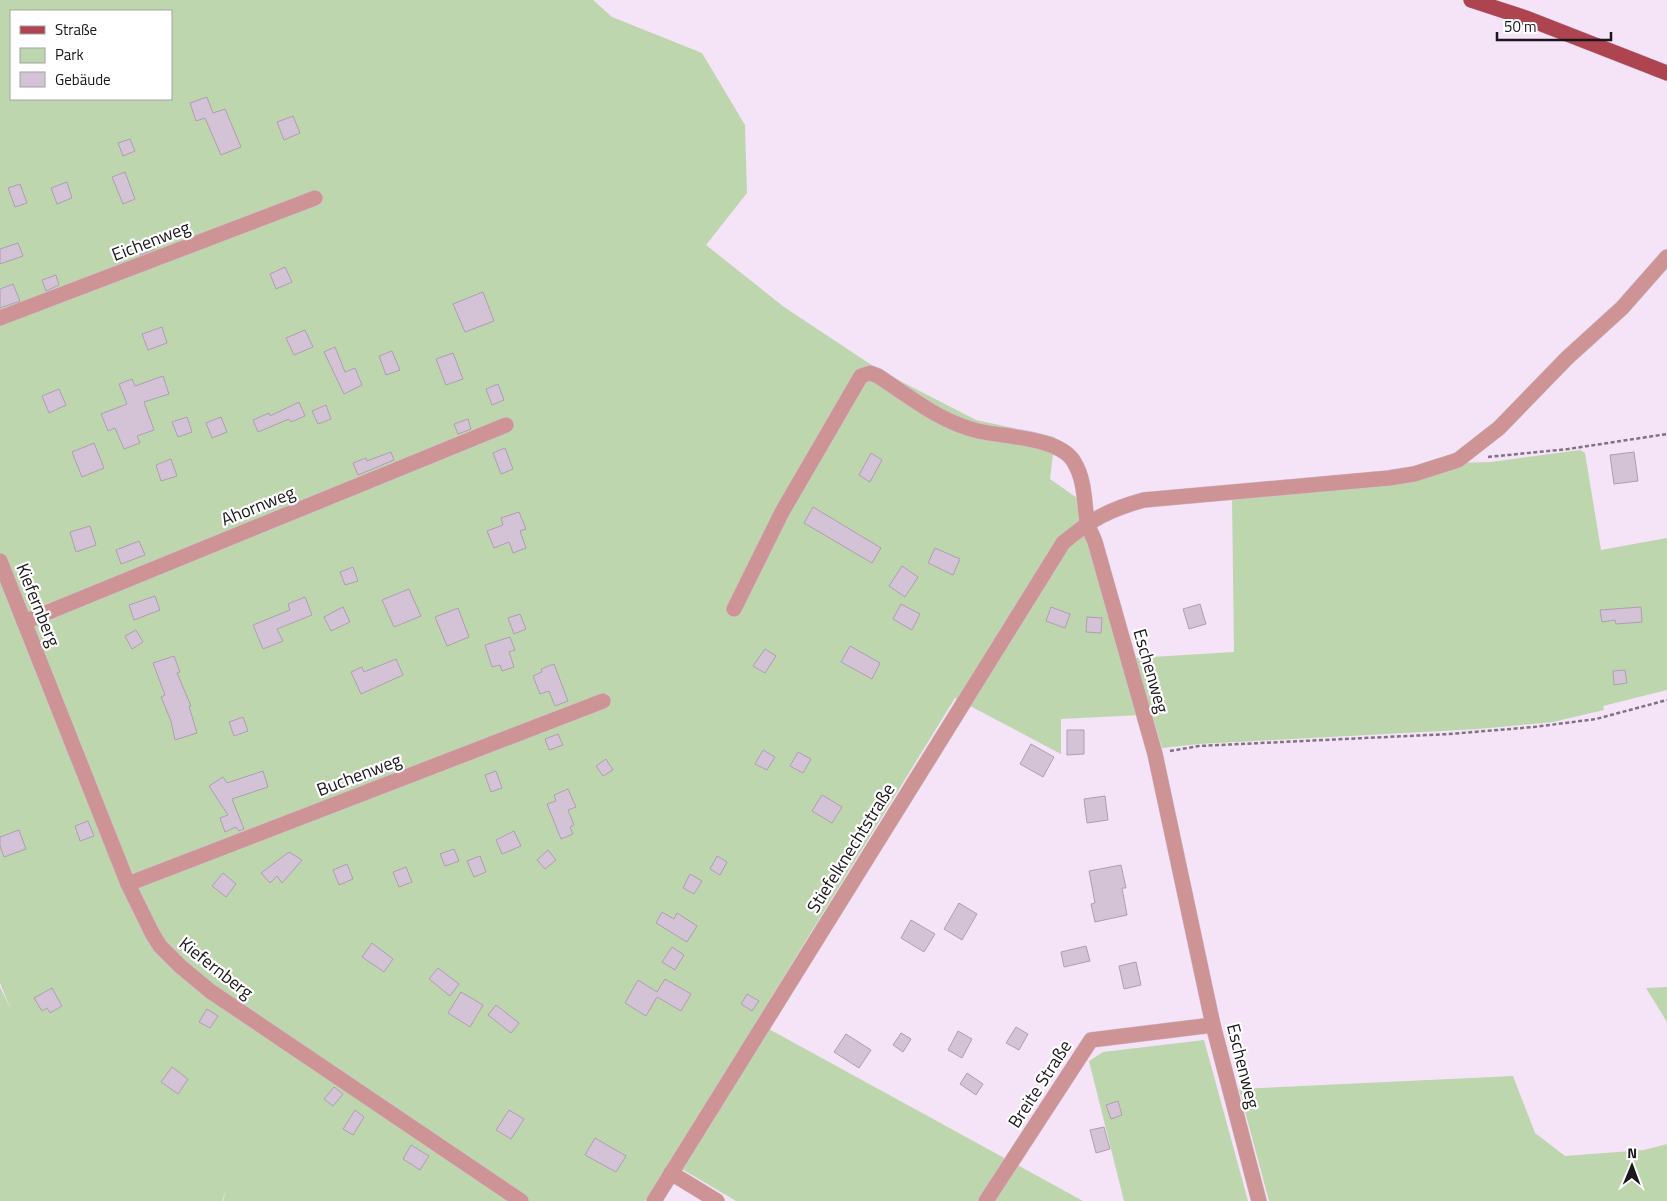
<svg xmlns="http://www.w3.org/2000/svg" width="1667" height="1201" viewBox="0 0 1667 1201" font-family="'Titillium Web',sans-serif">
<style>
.green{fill:#bed6ae;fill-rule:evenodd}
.building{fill:#d4c3d6;stroke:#af9eb1}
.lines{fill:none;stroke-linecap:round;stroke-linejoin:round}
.minor-casing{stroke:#cebed0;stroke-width:16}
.major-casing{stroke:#cebed0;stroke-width:16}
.path{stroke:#7f7380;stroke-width:2.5;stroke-dasharray:4 2.5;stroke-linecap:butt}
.minor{stroke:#ce9395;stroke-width:15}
.major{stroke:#ad4450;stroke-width:15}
.labels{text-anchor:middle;stroke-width:4.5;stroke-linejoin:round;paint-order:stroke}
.street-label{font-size:18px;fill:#1b151c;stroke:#fff}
</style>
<rect width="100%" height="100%" fill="#f5e3f7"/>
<g class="green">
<path d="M0,0H593L612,17L702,53L745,125L747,193L706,245L784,307L879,370L976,420L1055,437L1050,479L1080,500L1141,715L1061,719V754L955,698L756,1022L1083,1201H736L670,1162L645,1201H223L226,1190L222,1201H0V987L11,1010L0,983ZM11,11H171V99H11Z"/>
<polygon points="1580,450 1585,453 1601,550 1667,538 1667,690 1603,706 1604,710 1553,722 1478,729 1199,744 1162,748 1135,658 1234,652 1232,498 1459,463 1491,462"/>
<polygon points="1667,987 1667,1022 1646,988"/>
<polygon points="1204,1040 1248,1201 1124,1201 1089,1061 1103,1052"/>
<polygon points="1513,1076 1535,1133 1565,1156 1644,1150 1667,1144 1667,1201 1269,1201 1239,1089"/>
</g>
<g class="building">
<polygon points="207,97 213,113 225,109 241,147 221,155 205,118 196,121 190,103"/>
<polygon points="293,116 300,133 284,140 277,122"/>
<polygon points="130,139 135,151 123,156 118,143"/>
<polygon points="125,172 135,199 123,204 112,177"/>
<polygon points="67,182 72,198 57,204 51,188"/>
<polygon points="20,184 27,203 15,207 8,188"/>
<polygon points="151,239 155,249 140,255 136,245"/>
<polygon points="18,243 23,256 0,264 0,249"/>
<polygon points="285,267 292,282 276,289 270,274"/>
<polygon points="56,275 59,285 46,291 42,280"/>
<polygon points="13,284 20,301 0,308 0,289"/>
<polygon points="483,292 494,321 465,332 453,304"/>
<polygon points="162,327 167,343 148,350 142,334"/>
<polygon points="305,330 313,347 294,355 286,338"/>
<polygon points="335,347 345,372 355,368 362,385 344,394 324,352"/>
<polygon points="392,351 400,370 386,375 379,356"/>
<polygon points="453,353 463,379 446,385 436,359"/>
<polygon points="163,376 169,394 144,402 154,430 137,436 140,443 124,449 115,428 108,431 101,414 127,404 119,384 132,379 135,386"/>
<polygon points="498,384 504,400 492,405 486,389"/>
<polygon points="59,389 66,405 49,413 42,396"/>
<polygon points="299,402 305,416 291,422 289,419 258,432 253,420 269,413 270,416"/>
<polygon points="326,405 331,419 318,424 312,411"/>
<polygon points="187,417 192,432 178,437 172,422"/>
<polygon points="221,417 227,432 212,438 206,423"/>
<polygon points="468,419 471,429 458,434 454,424"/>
<polygon points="94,443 104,468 82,477 72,452"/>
<polygon points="505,448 513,469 501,474 493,453"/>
<polygon points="391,452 394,460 358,475 353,463 366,458 367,461"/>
<polygon points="1634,452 1638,481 1614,484 1610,455"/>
<polygon points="871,453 882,460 870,482 859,475"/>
<polygon points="171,459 177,476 161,481 156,465"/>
<polygon points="813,507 881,548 872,563 804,523"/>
<polygon points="519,512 526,529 520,531 526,548 513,553 509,542 494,548 487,531 503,525 501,518"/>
<polygon points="90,526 96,545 76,552 70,532"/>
<polygon points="139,541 145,555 121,564 116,550"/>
<polygon points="935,548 960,559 953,575 928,563"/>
<polygon points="902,566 918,577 905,597 889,586"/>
<polygon points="353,567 358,581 345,585 340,572"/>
<polygon points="409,589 421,616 394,627 382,600"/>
<polygon points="155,596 160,610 134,620 129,605"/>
<polygon points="305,597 312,615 277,629 283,641 263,649 253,625 290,610 288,604"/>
<polygon points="901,604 920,614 912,630 893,619"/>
<polygon points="1200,604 1206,624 1189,629 1183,609"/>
<polygon points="343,607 350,622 331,631 324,617"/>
<polygon points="1051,607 1070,614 1065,628 1046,621"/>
<polygon points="1641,607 1642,622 1616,624 1615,620 1602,622 1600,610"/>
<polygon points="458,608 469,637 447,646 435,617"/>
<polygon points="520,614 526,629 514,634 508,618"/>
<polygon points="1087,617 1102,618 1101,633 1086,632"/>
<polygon points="136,630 143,642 132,649 125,636"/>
<polygon points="510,637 515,650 509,652 514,667 502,671 500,665 492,667 485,645"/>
<polygon points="850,646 880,663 872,679 841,662"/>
<polygon points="765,649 776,656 765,673 753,666"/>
<polygon points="174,656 180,672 177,673 191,706 189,706 197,733 175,740 171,721 161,697 165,695 153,663"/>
<polygon points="396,659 403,675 361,694 351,672 362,667 364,672"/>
<polygon points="554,664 568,701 555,706 549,691 540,694 533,676 542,672 541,669"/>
<polygon points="1625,670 1627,683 1614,685 1613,671"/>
<polygon points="243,717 248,731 234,736 229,722"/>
<polygon points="1067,730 1084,730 1084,754 1067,755"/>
<polygon points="558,734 563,745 549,750 545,739"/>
<polygon points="1031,744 1054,757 1043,777 1020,764"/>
<polygon points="763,750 775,757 767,770 755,764"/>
<polygon points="798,752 811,759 803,773 790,766"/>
<polygon points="606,759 613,770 603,776 596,766"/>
<polygon points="263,771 268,787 232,799 244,829 239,831 236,827 225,832 220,818 228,815 209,786 223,777 227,783"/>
<polygon points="496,771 502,788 491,792 485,775"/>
<polygon points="568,789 576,807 568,810 574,825 570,827 573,834 561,839 547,804 556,801 554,795"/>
<polygon points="822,795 842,807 832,823 812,811"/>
<polygon points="1105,796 1108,820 1087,823 1084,799"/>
<polygon points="88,821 94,836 80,841 75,826"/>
<polygon points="19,830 26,849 4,857 0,846 0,837"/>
<polygon points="514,831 521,846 502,854 496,840"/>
<polygon points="454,849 459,861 445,866 440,854"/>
<polygon points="548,850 556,860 545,869 537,860"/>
<polygon points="289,852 302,860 282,883 277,876 270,883 261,873"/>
<polygon points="480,856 486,872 474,877 467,861"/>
<polygon points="717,856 727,862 720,875 710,869"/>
<polygon points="347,864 353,879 339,885 333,870"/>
<polygon points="1121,865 1126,888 1122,888 1127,915 1095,922 1091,904 1095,903 1089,871"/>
<polygon points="406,867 412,882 399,887 393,872"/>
<polygon points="223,873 236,884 226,897 212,886"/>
<polygon points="690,874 702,881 694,894 683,888"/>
<polygon points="959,903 977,914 962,940 944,929"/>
<polygon points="662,912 674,919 677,913 697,926 687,942 656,923"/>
<polygon points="911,920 935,934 924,952 901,938"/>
<polygon points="372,943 393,959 384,972 362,957"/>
<polygon points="1086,946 1090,961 1064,967 1061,952"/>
<polygon points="672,947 684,955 675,970 662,962"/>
<polygon points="1136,962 1141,985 1124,989 1119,966"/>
<polygon points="438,968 459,984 450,996 429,979"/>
<polygon points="665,979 691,994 681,1011 657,997 646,1016 625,1003 638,980 657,992"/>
<polygon points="52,988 62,1006 50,1013 47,1008 42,1011 34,998"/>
<polygon points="461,992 483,1005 470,1027 448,1013"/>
<polygon points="747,994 759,1001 752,1011 741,1004"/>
<polygon points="496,1005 519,1023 511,1033 488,1015"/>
<polygon points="207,1009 218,1016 210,1028 199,1022"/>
<polygon points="1016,1027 1028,1034 1019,1050 1006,1043"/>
<polygon points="958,1031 972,1039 962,1058 948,1050"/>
<polygon points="901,1033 911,1039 903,1052 893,1045"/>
<polygon points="846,1034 871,1050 859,1068 834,1052"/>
<polygon points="172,1067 188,1079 178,1094 161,1082"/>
<polygon points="967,1073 983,1084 976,1095 960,1084"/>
<polygon points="334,1087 343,1094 333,1106 324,1099"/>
<polygon points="1118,1101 1122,1115 1111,1119 1106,1105"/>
<polygon points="355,1110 364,1117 353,1135 343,1129"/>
<polygon points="509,1110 524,1119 511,1139 496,1130"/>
<polygon points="1104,1127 1110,1149 1096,1153 1090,1130"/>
<polygon points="595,1138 626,1156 616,1172 585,1155"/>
<polygon points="411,1145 429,1156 420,1170 403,1159"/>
</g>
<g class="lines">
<g class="minor-casing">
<g id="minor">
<polyline points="0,318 315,198"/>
<polyline points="0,561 128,884 152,933 160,946 180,966 210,991 521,1201"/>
<path d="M734,609L782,512L861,376L870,373L878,376C910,397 940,422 978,431C1003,437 1060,437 1074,462C1085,480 1084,501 1087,521C1088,528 1093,536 1095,542L1155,754L1213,1025L1259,1201"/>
<polyline points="24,622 506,425"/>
<polyline points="128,884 603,701"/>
<polyline points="671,1173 717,1201"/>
<path d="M654,1201L1063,543C1090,520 1110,509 1144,500L1389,478L1414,474L1458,460L1499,428L1567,358L1622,308L1667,257"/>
<polyline points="986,1201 1091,1040 1213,1025"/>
</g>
</g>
<g class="major-casing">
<polyline id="major" points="1471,0 1526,18 1667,73"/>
</g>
<g class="path">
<polyline points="1488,457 1568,449 1667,434"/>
<polyline points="1170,751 1199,746 1449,734 1534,727 1596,719 1667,700"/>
</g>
<use href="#minor" class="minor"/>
<use href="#major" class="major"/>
</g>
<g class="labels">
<g class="street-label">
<text transform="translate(151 241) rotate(-21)" y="6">Eichenweg</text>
<text transform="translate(258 506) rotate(-22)" y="6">Ahornweg</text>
<text transform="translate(38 605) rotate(68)" y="6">Kiefernberg</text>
<text transform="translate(1151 671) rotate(74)" y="6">Eschenweg</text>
<text transform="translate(359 775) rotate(-21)" y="6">Buchenweg</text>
<text transform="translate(851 848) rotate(-58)" y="6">Stiefelknechtstraße</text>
<text transform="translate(216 968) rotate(38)" y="6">Kiefernberg</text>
<text transform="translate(1243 1066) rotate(76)" y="6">Eschenweg</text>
<text transform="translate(1040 1084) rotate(-57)" y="6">Breite Straße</text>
</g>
</g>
<rect x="10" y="10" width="162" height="90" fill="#ffffff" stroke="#a4a1a4"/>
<rect x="20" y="26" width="25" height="8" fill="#ad4450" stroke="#a4a1a4"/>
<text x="55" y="35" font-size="15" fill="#1b151c">Straße</text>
<rect x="20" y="48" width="25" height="15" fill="#bed6ae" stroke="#a4a1a4"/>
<text x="55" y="60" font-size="15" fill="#1b151c">Park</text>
<rect x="20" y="72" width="25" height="15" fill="#d4c3d6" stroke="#a4a1a4"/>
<text x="55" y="85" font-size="15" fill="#1b151c">Gebäude</text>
<g transform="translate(1632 1166) rotate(1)" stroke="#ffffff" stroke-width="4" paint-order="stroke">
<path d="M0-4L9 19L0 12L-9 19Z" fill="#1b151c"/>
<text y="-8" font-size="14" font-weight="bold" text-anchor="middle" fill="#1b151c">N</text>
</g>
<path d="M1497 32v8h114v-8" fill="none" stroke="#1b151c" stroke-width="2.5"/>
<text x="1504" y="32" font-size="15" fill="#1b151c" stroke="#ffffff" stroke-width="4" paint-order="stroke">50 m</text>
</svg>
